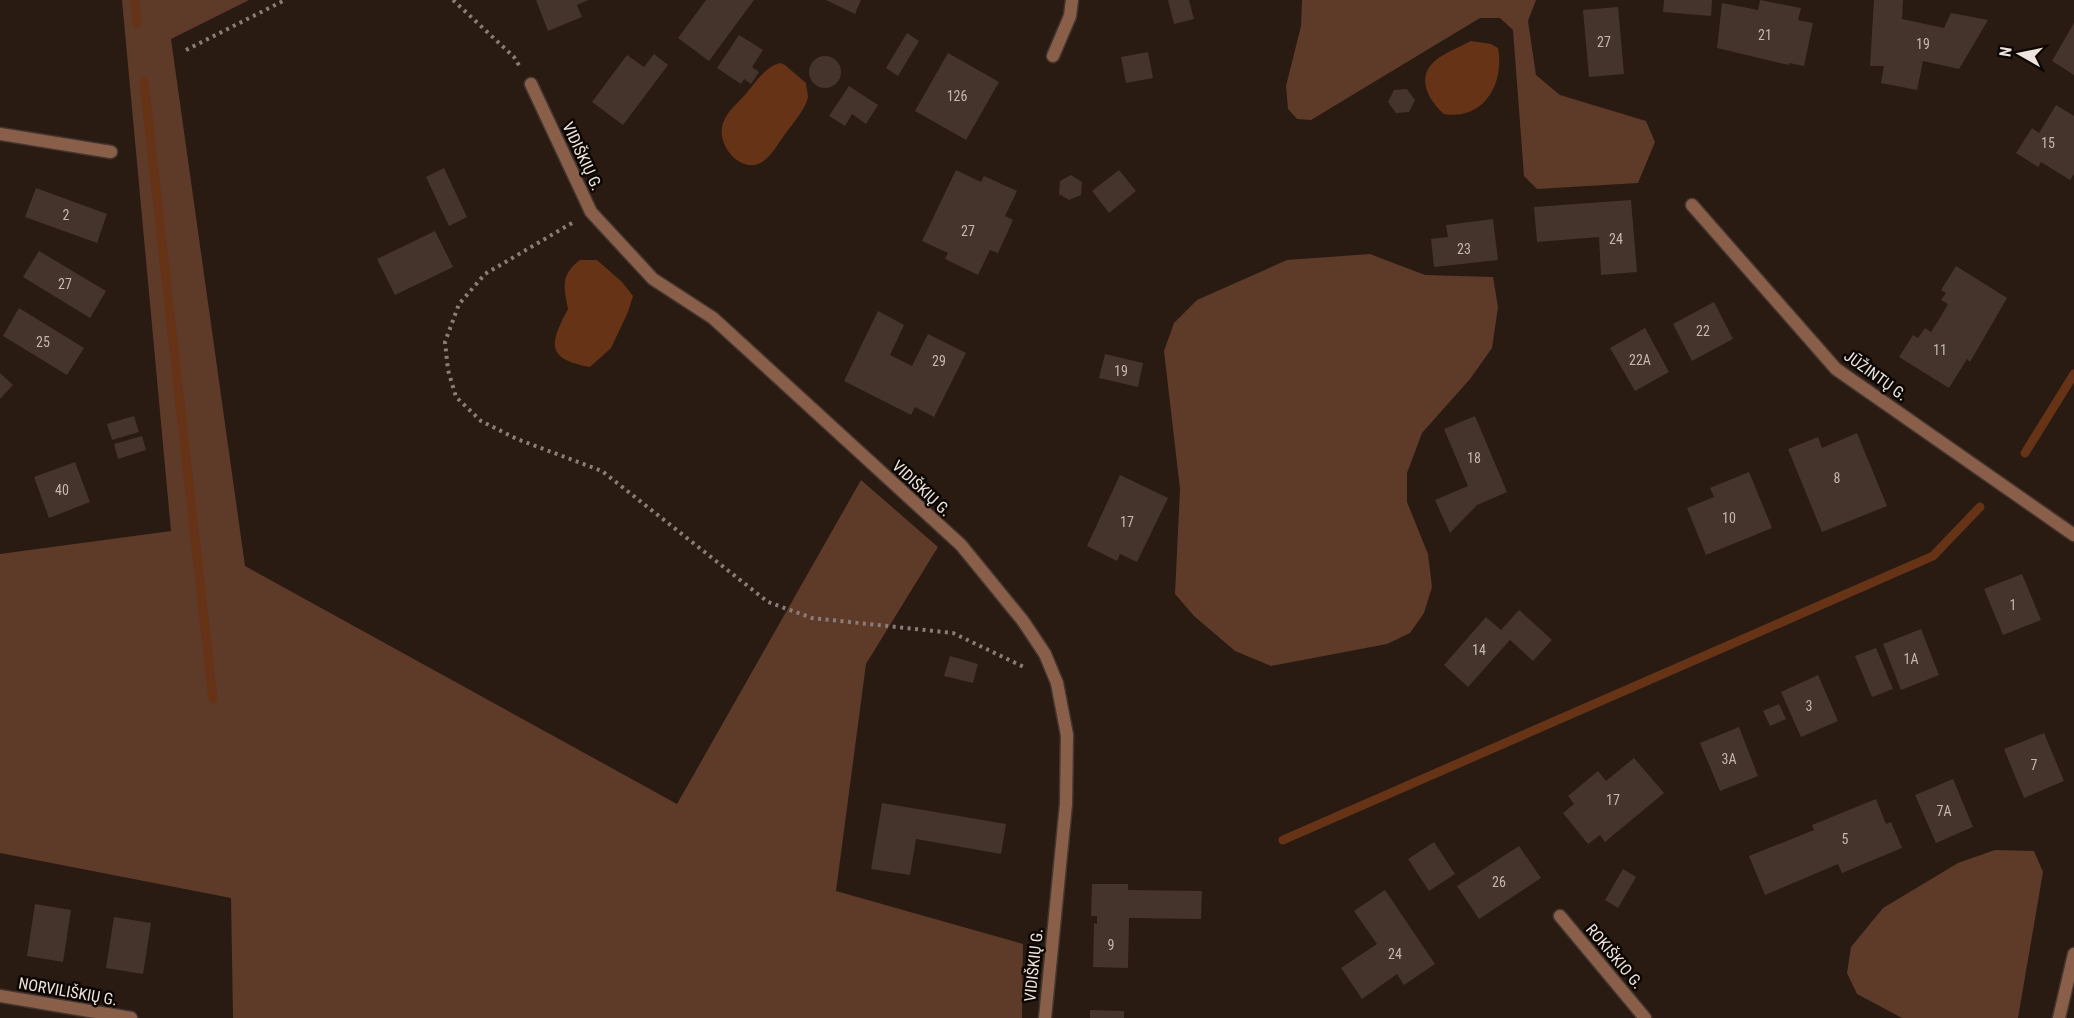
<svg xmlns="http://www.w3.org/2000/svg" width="2074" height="1018" viewBox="0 0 2074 1018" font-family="'Roboto Condensed',sans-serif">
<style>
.green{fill:#5e3a28}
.water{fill:#663317}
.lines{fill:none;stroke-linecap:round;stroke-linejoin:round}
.stream{stroke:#663317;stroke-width:9}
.building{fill:#45342b}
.street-casing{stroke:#45362f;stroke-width:15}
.path{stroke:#8a7d77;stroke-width:4;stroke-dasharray:3 4.5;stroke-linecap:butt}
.street{stroke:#8a5f4a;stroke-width:12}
.labels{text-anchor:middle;stroke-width:5;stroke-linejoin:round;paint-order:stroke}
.number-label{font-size:14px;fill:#c4b7b1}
.street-label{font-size:16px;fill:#eee3de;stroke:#0d0704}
</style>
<rect width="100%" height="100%" fill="#291a12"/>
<g class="green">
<polygon points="122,0 249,0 171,39 245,566 677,804 861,480 938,547 866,664 836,891 1023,944 1022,1018 233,1018 231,898 0,853 0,554 171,531"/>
<polygon points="1302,0 1536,0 1528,21 1536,75 1560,95 1646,121 1655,142 1638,183 1537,189 1524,176 1513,30 1500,18 1480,18 1311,120 1297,119 1288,109 1286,86 1301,26"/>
<polygon points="1370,254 1425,275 1493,277 1498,307 1492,348 1470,379 1422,433 1407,473 1407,502 1428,554 1432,587 1424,613 1410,633 1387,644 1271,666 1235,651 1194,616 1175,594 1180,489 1164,351 1174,323 1197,300 1287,260"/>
<polygon points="1995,850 2034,851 2043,872 2018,1018 1902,1018 1857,994 1847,973 1851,947 1883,908 1958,863"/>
</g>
<g class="water">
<path d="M1471,41L1491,44L1498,48C1505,84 1483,121 1444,114C1431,103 1417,81 1431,65C1440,54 1458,48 1471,41Z"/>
<path d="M780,63L785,65L806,83C806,87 808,93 808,97C806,109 790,127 783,137C778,144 773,153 766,159C744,179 715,146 723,123C728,109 741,101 749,90C757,80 767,66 780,63Z"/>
<path d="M580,260H597L622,282L633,296L628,312L611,348L590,367C545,359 550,343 568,309C564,287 560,275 580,260Z"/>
</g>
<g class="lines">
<g class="stream">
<polyline points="135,0 137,24"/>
<polyline points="144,82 213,699"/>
<polyline points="2025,453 2074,374"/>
<polyline points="1283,840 1933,556 1980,507"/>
</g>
</g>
<g class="building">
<polygon points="536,0 588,0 577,5 582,17 548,31"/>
<polygon points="706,0 754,0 709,61 678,38"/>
<polygon points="826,0 861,0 855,14"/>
<polygon points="1168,0 1189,0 1194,19 1174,24"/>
<polygon points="1664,0 1712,0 1711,16 1663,12"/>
<polygon points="1760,0 1801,8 1798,20 1813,23 1804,66 1789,63 1789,65 1717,48 1722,3 1758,10"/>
<polygon points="1874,0 1903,0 1902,19 1944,28 1951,13 1988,20 1959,69 1923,61 1917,90 1881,83 1884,66 1870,66"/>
<polygon points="1618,7 1624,74 1589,77 1583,10"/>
<polygon points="2074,23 2074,75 2052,61"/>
<polygon points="907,33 919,41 898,76 886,68"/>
<polygon points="739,35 763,50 752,67 759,72 751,84 744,79 741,84 717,68"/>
<polygon points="1148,52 1153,78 1126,83 1121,57"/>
<polygon points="948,53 999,82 966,140 915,111"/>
<polygon points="654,54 668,65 623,125 592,102 627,55 644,67"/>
<circle cx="825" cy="72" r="16"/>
<polygon points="849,86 878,105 866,124 852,114 845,126 829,116"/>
<polygon points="1407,89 1415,100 1409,112 1396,113 1388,102 1394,90"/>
<polygon points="2056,105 2074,116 2074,174 2070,180 2041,162 2038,167 2016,153 2032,128 2039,133"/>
<polygon points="444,168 467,217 449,226 426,177"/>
<polygon points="956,170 981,182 984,176 1017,191 1005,216 1013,220 998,253 990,250 978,275 945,259 948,253 922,241"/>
<polygon points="1119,170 1136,191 1109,213 1092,191"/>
<polygon points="1071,175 1082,182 1081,195 1069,200 1059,194 1060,181"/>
<polygon points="36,188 107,214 97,243 25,217"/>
<polygon points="1631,200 1637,272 1601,275 1599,237 1537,242 1534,207"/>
<polygon points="1493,219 1498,260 1434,267 1431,239 1448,237 1446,225"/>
<polygon points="435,231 453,267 395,295 377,259"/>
<polygon points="39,251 106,291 90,318 23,277"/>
<polygon points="1956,266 2007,298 1970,362 1967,359 1949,388 1899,357 1913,335 1918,338 1925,328 1931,332 1940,318 1948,304 1941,300 1946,293 1941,290"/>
<polygon points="1714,302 1733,339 1692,361 1673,324"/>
<polygon points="19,308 84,348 67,375 3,336"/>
<polygon points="878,311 904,325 890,355 912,366 928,334 966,353 934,417 915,407 911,415 844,381"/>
<polygon points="1645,328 1669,372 1635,391 1610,348"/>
<polygon points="1105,354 1143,363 1138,387 1099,378"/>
<polygon points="0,373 13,385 0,399"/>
<polygon points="134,416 139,432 112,440 107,424"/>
<polygon points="1475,416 1507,492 1477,505 1450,533 1435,500 1468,486 1444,429"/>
<polygon points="1857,433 1887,506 1822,532 1788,449 1818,437 1822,448"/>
<polygon points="142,436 146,450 118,459 114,444"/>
<polygon points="75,462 90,502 49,518 34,477"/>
<polygon points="1749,472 1772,528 1706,555 1687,508 1714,497 1710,488"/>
<polygon points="1120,475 1168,498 1137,562 1120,554 1117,561 1087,546"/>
<polygon points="2022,574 2041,620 2003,635 1984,589"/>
<polygon points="1519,610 1552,640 1533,661 1510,640 1468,687 1444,665 1486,617 1501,630"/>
<polygon points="1921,629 1939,675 1901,690 1883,644"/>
<polygon points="1876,648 1893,689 1872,697 1855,656"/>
<polygon points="950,656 978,664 973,683 944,676"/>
<polygon points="1818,675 1838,721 1801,737 1781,692"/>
<polygon points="1779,704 1786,719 1770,726 1763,711"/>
<polygon points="1739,727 1758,776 1720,791 1700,743"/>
<polygon points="2044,733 2064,781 2024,798 2004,749"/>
<polygon points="1634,758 1664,793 1605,842 1600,835 1588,844 1563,813 1574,804 1568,796 1598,771 1606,781"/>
<polygon points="1953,779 1973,827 1936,843 1915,795"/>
<polygon points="1876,799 1886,824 1891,822 1902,848 1842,873 1838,864 1765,895 1749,856 1814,830 1812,825"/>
<polygon points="882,803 1006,824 1001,854 916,839 910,875 871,869"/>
<polygon points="1434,842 1455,874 1429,891 1408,859"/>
<polygon points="1519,846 1541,878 1479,919 1457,886"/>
<polygon points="1623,869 1636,877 1618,908 1605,900"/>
<polygon points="1092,884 1128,884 1128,890 1202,891 1201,919 1129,918 1128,968 1093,967 1094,923 1097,924 1097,916 1091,916"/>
<polygon points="1385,890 1435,964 1404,985 1397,974 1362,999 1341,968 1377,944 1354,911"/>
<polygon points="35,904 71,910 63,962 27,956"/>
<polygon points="114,917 151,923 143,974 106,968"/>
<polygon points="1090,1010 1124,1011 1124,1018 1090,1018"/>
</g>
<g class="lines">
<g class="street-casing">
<g id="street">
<polyline points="1053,56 1070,16 1072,0"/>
<polyline points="531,84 591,212 653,279 713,318 961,545 1023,621 1045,654 1057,683 1067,735 1066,804 1045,1018"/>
<polyline points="0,134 111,152"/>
<polyline points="1692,205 1836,369 2074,535"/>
<polyline points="1560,916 1645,1018"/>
<polyline points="0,996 131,1018"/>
<polyline points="2059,1018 2074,954"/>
</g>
</g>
<g class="path">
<polyline points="453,0 514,57 520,67"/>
<polyline points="186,50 285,0"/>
<polyline points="572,223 485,274 459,304 445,342 448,370 456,397 481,421 517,439 602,471 768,602 812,618 953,633 1026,668"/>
</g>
<use href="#street" class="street"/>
</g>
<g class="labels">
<g class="number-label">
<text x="1765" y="40">21</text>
<text x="1604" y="47">27</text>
<text x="1923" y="49">19</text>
<text x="957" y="101">126</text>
<text x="2048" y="148">15</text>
<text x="66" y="220">2</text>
<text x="968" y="236">27</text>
<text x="1616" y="244">24</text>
<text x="1464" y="254">23</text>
<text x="65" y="289">27</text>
<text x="1703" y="336">22</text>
<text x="43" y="347">25</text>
<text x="1940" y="355">11</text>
<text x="1640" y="365">22A</text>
<text x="939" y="366">29</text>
<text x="1121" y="376">19</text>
<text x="1474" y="463">18</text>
<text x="1837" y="483">8</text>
<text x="62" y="495">40</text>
<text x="1729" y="523">10</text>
<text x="1127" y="527">17</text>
<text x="2013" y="610">1</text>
<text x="1479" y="655">14</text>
<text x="1911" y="664">1A</text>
<text x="1809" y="711">3</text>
<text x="1729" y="764">3A</text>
<text x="2034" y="770">7</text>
<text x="1613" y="805">17</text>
<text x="1944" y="816">7A</text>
<text x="1845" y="844">5</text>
<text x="1499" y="887">26</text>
<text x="1111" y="950">9</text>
<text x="1395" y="959">24</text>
</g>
<g class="street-label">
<text transform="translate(583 156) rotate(65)" y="6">VIDIŠKIŲ G.</text>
<text transform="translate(1876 375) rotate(36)" y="6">JŪŽINTŲ G.</text>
<text transform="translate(922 488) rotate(43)" y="6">VIDIŠKIŲ G.</text>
<text transform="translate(1615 956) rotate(50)" y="6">ROKIŠKIO G.</text>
<text transform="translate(1033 965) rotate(-84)" y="6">VIDIŠKIŲ G.</text>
<text transform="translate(68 991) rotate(10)" y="6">NORVILIŠKIŲ G.</text>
</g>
</g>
<g transform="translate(2020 54) rotate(279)" stroke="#0d0704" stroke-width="4.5" paint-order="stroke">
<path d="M0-4.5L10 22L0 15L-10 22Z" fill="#eee3de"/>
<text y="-9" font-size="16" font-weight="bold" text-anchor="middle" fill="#eee3de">N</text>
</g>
</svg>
